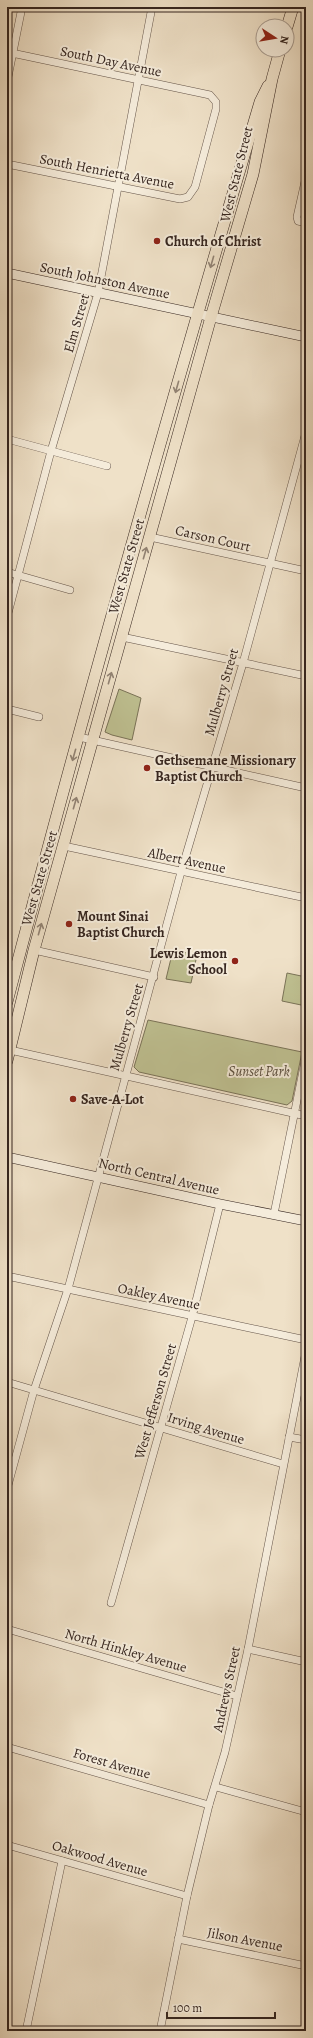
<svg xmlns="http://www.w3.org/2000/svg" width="313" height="2038" viewBox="0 0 313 2038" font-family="Alegreya,serif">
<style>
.green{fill:#bfc192;stroke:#7a7358}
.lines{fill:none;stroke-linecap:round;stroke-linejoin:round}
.street-casing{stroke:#645449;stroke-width:8}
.secondary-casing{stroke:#35251f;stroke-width:10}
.primary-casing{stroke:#35251f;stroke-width:12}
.street{stroke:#f5ecdb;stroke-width:7}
.secondary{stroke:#f5ecdb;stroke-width:9}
.primary{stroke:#efe1c8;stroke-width:11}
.oneway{stroke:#928374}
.poi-dot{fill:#8f2418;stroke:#f5ecdb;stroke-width:1.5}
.labels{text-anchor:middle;stroke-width:4;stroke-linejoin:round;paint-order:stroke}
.street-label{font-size:14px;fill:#35251f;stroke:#f5ecdb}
.poi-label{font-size:14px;font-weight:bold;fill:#35251f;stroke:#f5ecdb;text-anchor:start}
.park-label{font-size:14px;font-style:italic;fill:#584c3c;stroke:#f5ecdb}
</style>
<rect width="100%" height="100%" fill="#efe1c8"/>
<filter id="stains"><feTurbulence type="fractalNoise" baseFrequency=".005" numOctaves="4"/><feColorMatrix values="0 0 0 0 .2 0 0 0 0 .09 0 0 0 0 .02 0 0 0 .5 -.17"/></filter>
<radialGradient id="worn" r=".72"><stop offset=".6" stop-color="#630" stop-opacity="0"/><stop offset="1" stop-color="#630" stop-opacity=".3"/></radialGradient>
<g class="green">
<polygon points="119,689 141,698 132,740 112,735 105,732"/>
<polygon points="173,950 197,955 191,983 166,979"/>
<polygon points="287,973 306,977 306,1006 282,1001"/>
<polygon points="148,1020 302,1052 292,1101 287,1105 139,1072 134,1067"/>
</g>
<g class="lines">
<g class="street-casing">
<g id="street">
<polyline points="7,52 210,95 216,102 216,109 195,187 188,197 180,199 7,164"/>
<polyline points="7,82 22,7"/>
<polyline points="306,177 297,217 298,221 306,223"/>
<polyline points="7,439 107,466"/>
<polyline points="150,537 306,571"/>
<polyline points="7,572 70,590"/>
<polyline points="7,617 51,451 98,293 152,7"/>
<polyline points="122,637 306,676"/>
<polyline points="7,709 39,717"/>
<polyline points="79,737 306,788"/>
<polyline points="64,846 306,898"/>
<polyline points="34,950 154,977"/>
<polyline points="10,1050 306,1116"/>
<polyline points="274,1214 306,1056"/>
<polyline points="7,1276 306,1340"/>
<polyline points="7,1382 283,1464"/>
<polyline points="289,1437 306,1440"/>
<polyline points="7,1489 34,1390 68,1289 181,872 243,663 306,432"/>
<polyline points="111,1603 192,1317 220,1204"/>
<polyline points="7,1629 237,1696"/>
<polyline points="248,1649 306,1662"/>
<polyline points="7,1747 209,1805"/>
<polyline points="216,1787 306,1812"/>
<polyline points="7,1845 187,1896"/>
<polyline points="178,1939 306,1966"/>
<polyline points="26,2031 62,1861"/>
<polyline points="160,2031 187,1896 209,1805 225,1752 248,1649 306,1351"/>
</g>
</g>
<g class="secondary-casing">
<g id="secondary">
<polyline points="7,273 306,337"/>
<polyline points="7,1157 220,1204 306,1221"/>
</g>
</g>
<g class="primary-casing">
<g id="primary">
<polyline points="287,27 293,7"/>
<path d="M7,1002C86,701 171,401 260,102L268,86"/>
<polyline points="7,1061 34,950 211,317 253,174 272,79 280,50"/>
</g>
</g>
<use href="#street" class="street"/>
<use href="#secondary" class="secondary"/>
<use href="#primary" class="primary"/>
</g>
<defs><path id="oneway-shaft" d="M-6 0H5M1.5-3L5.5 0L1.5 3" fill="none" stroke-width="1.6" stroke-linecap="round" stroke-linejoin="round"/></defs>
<g class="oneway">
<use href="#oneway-shaft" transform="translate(212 262) rotate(106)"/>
<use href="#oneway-shaft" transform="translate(177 387) rotate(106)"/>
<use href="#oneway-shaft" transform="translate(145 553) rotate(-74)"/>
<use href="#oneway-shaft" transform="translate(110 678) rotate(-74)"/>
<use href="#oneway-shaft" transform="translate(74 755) rotate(106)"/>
<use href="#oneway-shaft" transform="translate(75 803) rotate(-74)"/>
<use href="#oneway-shaft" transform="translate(40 929) rotate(-74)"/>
</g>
<g class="poi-dot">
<circle cx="157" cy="241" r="4"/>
<circle cx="147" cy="768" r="4"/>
<circle cx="69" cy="924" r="4"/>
<circle cx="235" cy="961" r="4"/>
<circle cx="73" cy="1099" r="4"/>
</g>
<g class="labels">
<g class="street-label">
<text transform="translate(111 61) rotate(12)" y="5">South Day Avenue</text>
<text transform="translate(107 171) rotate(11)" y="5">South Henrietta Avenue</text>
<text transform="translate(236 174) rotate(-76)" y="5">West State Street</text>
<text transform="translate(105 280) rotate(12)" y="5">South Johnston Avenue</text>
<text transform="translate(76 323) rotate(-74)" y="5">Elm Street</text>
<text transform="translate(213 538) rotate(13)" y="5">Carson Court</text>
<text transform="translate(126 566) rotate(-74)" y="5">West State Street</text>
<text transform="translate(221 692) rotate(-74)" y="5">Mulberry Street</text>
<text transform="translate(187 860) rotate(12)" y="5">Albert Avenue</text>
<text transform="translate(39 878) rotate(-74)" y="5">West State Street</text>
<text transform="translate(126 1027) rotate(-74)" y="5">Mulberry Street</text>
<text transform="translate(159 1176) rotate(13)" y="5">North Central Avenue</text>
<text transform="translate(159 1296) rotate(12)" y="5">Oakley Avenue</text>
<text transform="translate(155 1401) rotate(-74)" y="5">West Jefferson Street</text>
<text transform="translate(206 1428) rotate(17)" y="5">Irving Avenue</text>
<text transform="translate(126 1650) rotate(16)" y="5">North Hinkley Avenue</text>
<text transform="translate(226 1689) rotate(-78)" y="5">Andrews Street</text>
<text transform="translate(112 1763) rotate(16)" y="5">Forest Avenue</text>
<text transform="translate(100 1858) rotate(16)" y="5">Oakwood Avenue</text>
<text transform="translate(245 1939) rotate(11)" y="5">Jilson Avenue</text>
</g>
<g class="poi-label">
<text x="165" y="246">Church of Christ</text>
<text x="155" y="765">Gethsemane Missionary<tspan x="155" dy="16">Baptist Church</tspan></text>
<text x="77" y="921">Mount Sinai<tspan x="77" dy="16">Baptist Church</tspan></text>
<text x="227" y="958" text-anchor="end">Lewis Lemon<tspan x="227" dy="16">School</tspan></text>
<text x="81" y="1104">Save-A-Lot</text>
</g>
<g class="park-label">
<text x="259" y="1076">Sunset Park</text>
</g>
</g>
<rect width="313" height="2038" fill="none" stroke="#efe1c8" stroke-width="24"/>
<rect x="8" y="8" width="297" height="2022" fill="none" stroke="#35251f" stroke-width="2"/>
<rect x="12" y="12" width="289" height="2014" fill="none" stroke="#35251f"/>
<g transform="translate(275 38) rotate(102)"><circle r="19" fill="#f5ecdb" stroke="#a89c90"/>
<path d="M0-3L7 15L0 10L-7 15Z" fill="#8f2418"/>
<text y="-6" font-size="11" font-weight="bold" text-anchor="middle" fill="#35251f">N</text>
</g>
<path d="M167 2012v6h108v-6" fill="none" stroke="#35251f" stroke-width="2"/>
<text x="173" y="2012" font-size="12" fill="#35251f" stroke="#f5ecdb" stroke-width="3" paint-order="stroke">100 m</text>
<rect width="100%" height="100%" filter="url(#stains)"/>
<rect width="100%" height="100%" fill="url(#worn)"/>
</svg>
